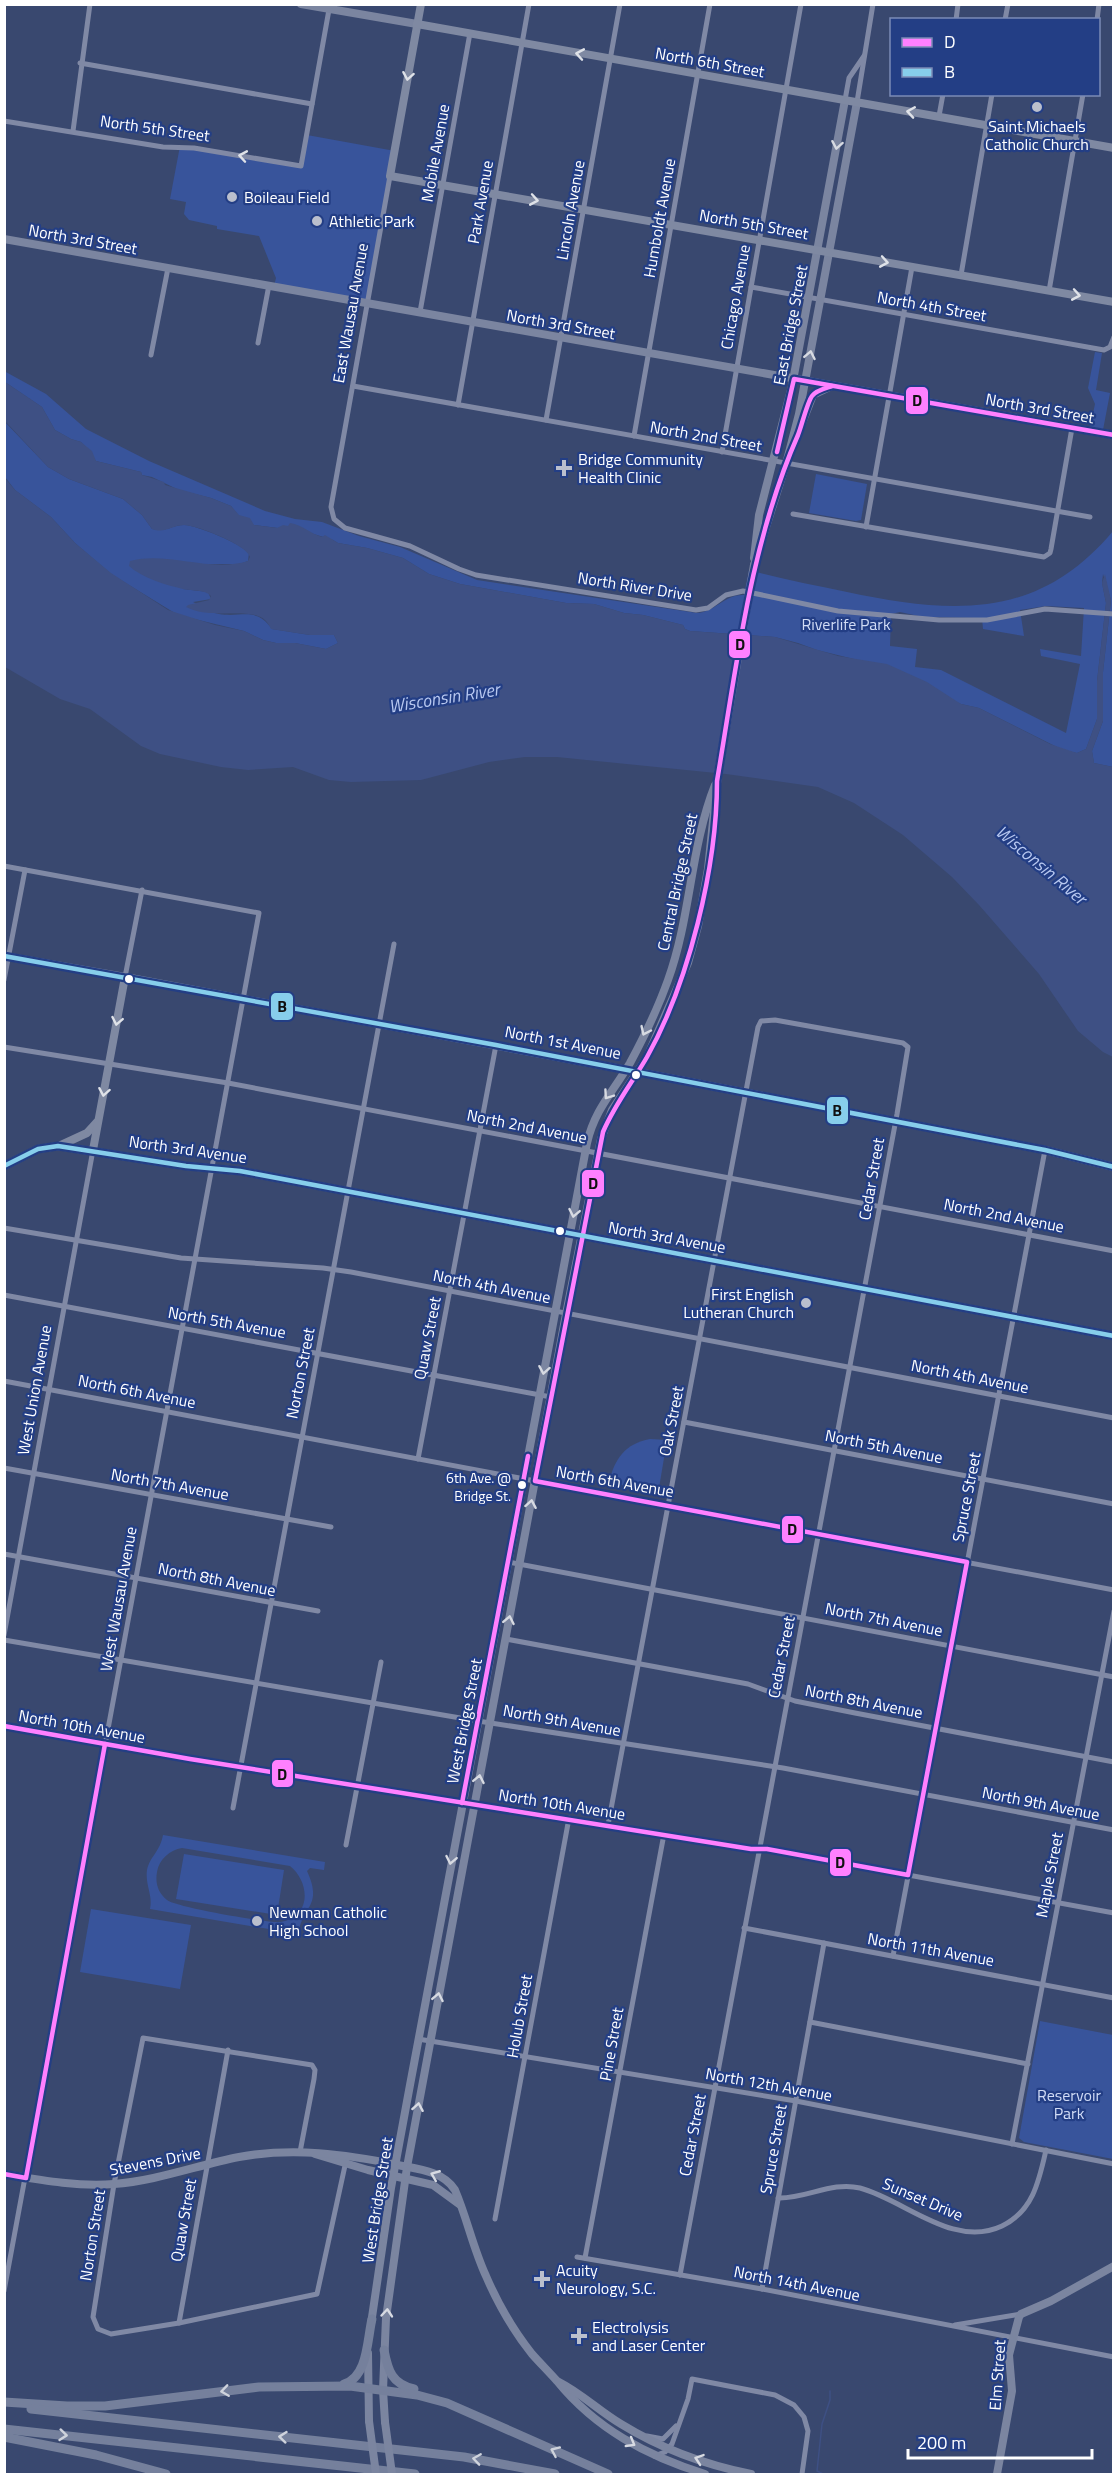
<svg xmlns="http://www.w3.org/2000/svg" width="1118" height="2479" viewBox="0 0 1118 2479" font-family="'Titillium Web',sans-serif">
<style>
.green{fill:#38549b;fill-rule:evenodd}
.water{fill:#3e5084}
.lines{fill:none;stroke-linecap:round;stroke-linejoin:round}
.stream{stroke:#3e5084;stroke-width:1.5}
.street{stroke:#8089a5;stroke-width:5}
.secondary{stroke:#7b85a0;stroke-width:8}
.primary{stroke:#7f89a2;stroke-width:8}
.highway{stroke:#75809c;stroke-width:9}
.secondary-bridge{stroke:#7b85a0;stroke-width:8}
.bus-1-casing{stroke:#233e85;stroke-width:9}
.bus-2-casing{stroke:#233e85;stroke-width:9}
.bus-1{stroke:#ff80ff;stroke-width:4.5}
.bus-2{stroke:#87ceeb;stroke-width:4.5}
.oneway{stroke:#dfe2e8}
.oneway2{stroke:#d7dae2}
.oneway3{stroke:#cfd3dc}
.poi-dot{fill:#babfcd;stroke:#233e85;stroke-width:2}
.bus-dot{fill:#fff;stroke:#233e85;stroke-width:2}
.labels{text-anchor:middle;stroke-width:4.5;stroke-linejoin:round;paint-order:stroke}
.bus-label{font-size:14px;fill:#fff;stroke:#233e85;text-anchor:end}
.street-label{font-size:16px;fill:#fff;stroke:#233e85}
.poi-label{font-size:16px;fill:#fff;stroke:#233e85;text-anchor:start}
.park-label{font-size:16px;fill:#d1dcf6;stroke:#233e85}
.water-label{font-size:18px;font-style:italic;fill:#b8c8f0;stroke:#233e85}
.line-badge{stroke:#233e85;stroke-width:2}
.pale-badge-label{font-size:16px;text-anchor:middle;font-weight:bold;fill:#111}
</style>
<rect width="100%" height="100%" fill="#39486f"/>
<g class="green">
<polygon points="307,135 395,151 368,302 274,286 276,278 259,236 217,229 217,226 189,220 184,214 186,202 170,199 180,146 301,167"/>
<polygon points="1095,352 1102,353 1096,390 1110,393 1103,430 1090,427 1095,404 1088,388"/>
<path d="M4,371L46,394L86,429L149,461L265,511L295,519L322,522L359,536L400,547L477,580L697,613C715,612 725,594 744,595L749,570C781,579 814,585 847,592C951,614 1038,621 1113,531V767L1094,763L1092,751L1103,721V672L1111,600L1103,574L1102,583L1106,603L1097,681V719L1086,749L1077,753L1063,750L979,708L961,704L854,659L817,650L798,643L775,637L690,631L685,629L683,625L643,615L624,613L594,604L566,603L460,584L429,574L403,558L367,548L338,543L333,540L288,526L278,528L254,525L239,516L231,506L211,498L179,490L152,477L142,475L141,472L96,461L81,442L71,439L55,430L42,407L5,382ZM1046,606L1084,608L1081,656L1040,649L1041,656L1080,664L1066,733L941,670L915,667L917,649L890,646L891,614L900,612L923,617L982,618L983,629L1024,636L1020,610Z"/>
<path d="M4,421L48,467L69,479L123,499L142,515L152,529C169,532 172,525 184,525C199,526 239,543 249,553L248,561L240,564H202L183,589L208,592L211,599L193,602C201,606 211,613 219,614C242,618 256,606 272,629L310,635H334L338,643L326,649L295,643H276L263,640L244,631L178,615L111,574L75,543L51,517L15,490L5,477Z"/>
<polygon points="816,474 867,484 861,520 856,521 809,513"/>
<path d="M650,1439L667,1440L659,1488L652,1492L609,1482C615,1458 625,1444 650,1439Z"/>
<path d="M163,1835L325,1862L324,1870L310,1868L307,1871C323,1906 303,1905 298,1934L150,1909C153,1895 145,1885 147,1870C150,1856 160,1852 163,1835ZM182,1848L290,1866C311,1883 311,1918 280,1922C267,1923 175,1907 167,1900C158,1893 155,1883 157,1872C159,1859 170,1850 182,1848Z"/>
<polygon points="184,1854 284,1870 277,1915 176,1899"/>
<polygon points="91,1909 191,1925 180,1989 80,1972"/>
<polygon points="1040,2021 1113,2035 1113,2159 1024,2142 1019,2138"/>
</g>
<path class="water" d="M5,382L42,407L55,430L71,439L81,442L92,451L96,461L141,472L142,475L164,482L165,485L211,498L231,506L239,515L250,518L254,525L277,528L283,525L288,526L290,523C303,525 309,533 322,537L325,535L338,543L367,548L403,558L429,574L460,584L566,603L594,604L624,613L643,615L683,625L685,629L690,631L775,637L838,656L887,664L927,682L961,704L979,708L1050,744L1077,753L1086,749L1097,719V681L1106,603L1102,583L1105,574L1111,600L1103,672V721L1092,751L1094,763L1113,767V1057L1103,1052L1078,1031L1039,974L979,905L952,877L903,835L854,803L818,787L726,774L557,757H525L489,762L421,780L351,782L329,780L293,767L248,770L221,767L160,754L141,746L90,709L60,699L5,667L4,477L15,490L51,517L75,543L111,573L168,610L215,625L244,631L263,640L276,643H295L326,649L338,643L334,635H310L271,629C268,623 265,618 258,616C238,609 209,619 186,607L188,605L209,600L211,596C204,589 192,591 183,589C166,585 142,578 129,566L130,561C168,551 210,573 248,561L250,557C247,545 197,525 184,525C172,525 165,534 152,529L142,515L123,499L69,479L48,467L5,421Z"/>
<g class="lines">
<polyline class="stream" points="823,2474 817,2471 822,2424 830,2400 830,2391"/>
<g class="street">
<polyline points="956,20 958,4"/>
<polyline points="1005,20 1008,4"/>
<polyline points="1097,20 1099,4"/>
<polyline points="80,63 312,104"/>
<polyline points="845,100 849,78 864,56"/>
<polyline points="857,102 873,4"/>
<polyline points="939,116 943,94"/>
<polyline points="4,121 163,147 194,148 301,166 330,4"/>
<polyline points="73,131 90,4"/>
<polyline points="390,176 331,507 334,519 345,528 410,546 459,569 476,575 696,610 708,608 726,595 743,591 838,611 939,620 987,620 1045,609 1114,614"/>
<polyline points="961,275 992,94"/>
<polyline points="751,287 1104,350 1110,347 1114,337"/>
<polyline points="1049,291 1083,94"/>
<polyline points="420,312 470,33"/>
<polyline points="258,343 269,285"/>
<polyline points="151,355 168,268"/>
<polyline points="353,386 1090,517"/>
<polyline points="458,405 529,4"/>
<polyline points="546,420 620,4"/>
<polyline points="634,436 710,4"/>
<polyline points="722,452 801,4"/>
<polyline points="793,514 1044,557 1050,553 1051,549 1072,428"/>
<polyline points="866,527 912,267"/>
<polyline points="4,866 259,913 4,2291"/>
<polyline points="125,977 142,890"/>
<polyline points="4,980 25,870"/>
<polyline points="4,1047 228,1083 1114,1251"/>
<polyline points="4,1228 181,1258 323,1268 351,1272 1114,1418"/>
<polyline points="4,1295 551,1397"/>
<polyline points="4,1381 1114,1590"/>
<polyline points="684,1422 1114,1504"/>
<polyline points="418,1459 496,1045"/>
<polyline points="4,1468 331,1527"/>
<polyline points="4,1554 318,1611"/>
<polyline points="508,1562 1114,1677"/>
<polyline points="4,1635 93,1150"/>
<polyline points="506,1639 748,1684 795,1701 855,1713 1114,1762"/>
<polyline points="4,1640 478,1721 783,1768 1114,1830"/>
<path d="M4,1726C252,1773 502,1807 751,1849H767L1114,1913"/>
<polyline points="233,1808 394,944"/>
<polyline points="608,1825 758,1027 761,1021 775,1020 903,1043 908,1047 907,1053 897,1114 680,2275"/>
<polyline points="346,1845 381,1662"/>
<polyline points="744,1928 1114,1998"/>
<polyline points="893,1956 1045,1150"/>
<polyline points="810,2022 1028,2064"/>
<polyline points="418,2039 796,2101 1114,2164"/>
<polyline points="1012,2144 1114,1611"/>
<polyline points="300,2152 314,2079 315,2070 312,2065 143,2038 114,2184 93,2317 98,2329 111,2334 179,2323 317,2294 346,2161"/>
<path d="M778,2198C806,2199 832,2181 860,2188C905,2200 953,2249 1002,2226C1033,2211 1039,2181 1046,2150"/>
<polyline points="495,2219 569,1818"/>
<polyline points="577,2257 762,2289 1114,2357"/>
<polyline points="585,2258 664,1834"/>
<polyline points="762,2289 824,1943"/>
<polyline points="179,2323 228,2050"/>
<polyline points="955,2325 1021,2314"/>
<polyline points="647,2436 663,2439 676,2426"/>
<polyline points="654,2456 665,2452 672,2444 688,2399 692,2379 775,2395 794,2405 804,2417 808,2431 802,2474"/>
</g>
<g class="secondary">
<polyline points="301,4 417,24"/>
<polyline points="4,239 1114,435"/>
<polyline points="797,436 813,395 832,386"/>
<polyline points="754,558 759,515 792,386 845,100"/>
<polyline points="754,565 786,464 799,414 857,102"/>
<polyline points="4,956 125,977"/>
<polyline points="315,2154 368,2170 433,2185 459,2204"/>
<path d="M4,2174C40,2180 78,2187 114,2184C156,2181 198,2165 239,2157C293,2147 345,2154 398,2165C418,2169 443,2171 455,2190C467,2218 473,2248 486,2276C498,2304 513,2330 532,2354C540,2363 549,2372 557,2381C596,2429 647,2456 705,2474"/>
<path d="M371,2324L391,2188L410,2085L587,1143C595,1109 613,1092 630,1063C644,1037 658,1008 668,980C691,917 690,848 715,785"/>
<polyline points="368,2353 369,2421"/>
<path d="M559,2382C581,2393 599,2411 621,2424C660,2448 706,2465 751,2474"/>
<polyline points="385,2422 383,2390 386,2318 407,2167 566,1314 601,1139 612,1110 647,1057 688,963 698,926 708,869 718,774"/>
<polyline points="997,2474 1012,2391 1009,2355 1019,2317 1021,2314 1051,2301 1114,2266"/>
</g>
<g class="primary">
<polyline points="421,4 390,176 1114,302"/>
<polyline points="417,24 1114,148"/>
<polyline points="61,1145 87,1133 97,1122"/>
<polyline points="93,1150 125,977 638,1072 1045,1150 1114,1167"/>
<polyline points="4,1166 38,1149 58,1146 186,1166 240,1171 1114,1336"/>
</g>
<g class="highway">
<path d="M384,2350C388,2371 392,2384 414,2389"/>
<path d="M344,2384C368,2377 367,2340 372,2319"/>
<polyline points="4,2402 67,2406 105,2406 259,2387 350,2386 417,2395 447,2403 608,2474"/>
<polyline points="31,2409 464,2457 555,2474"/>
<polyline points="4,2429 415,2474"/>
<polyline points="4,2437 96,2455 166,2474"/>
</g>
<g class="secondary-bridge">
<polyline points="718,774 754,565"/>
<polyline points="369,2421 376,2474"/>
<polyline points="385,2422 392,2474"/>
</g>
<g class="bus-1-casing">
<g id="bus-1">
<polyline points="777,452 794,379 1114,435"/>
<path d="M4,1726L190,1759L751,1849H767L908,1875L967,1562L535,1481L603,1132C615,1104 632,1083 647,1057C689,982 717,867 717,781C737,664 750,544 798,435C802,425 807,403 812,396C816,390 826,388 832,386"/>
<polyline points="462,1803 528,1456"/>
<polyline points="4,2174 26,2178 105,1744"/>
</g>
</g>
<g class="bus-2-casing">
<g id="bus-2">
<polyline points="4,956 496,1045 1045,1150 1114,1167"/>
<polyline points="4,1166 38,1149 58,1146 186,1166 240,1171 1114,1336"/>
</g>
</g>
<use href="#bus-1" class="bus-1"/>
<use href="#bus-2" class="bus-2"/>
</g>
<defs><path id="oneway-chevron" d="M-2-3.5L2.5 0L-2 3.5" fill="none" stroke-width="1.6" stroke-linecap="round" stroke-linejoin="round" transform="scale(1.5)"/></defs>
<g class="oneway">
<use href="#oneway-chevron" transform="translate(580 54) rotate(-170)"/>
<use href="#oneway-chevron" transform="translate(408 76) rotate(100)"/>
<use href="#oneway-chevron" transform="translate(911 112) rotate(-171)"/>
<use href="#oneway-chevron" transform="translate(243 156) rotate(-170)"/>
<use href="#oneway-chevron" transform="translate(534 200) rotate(10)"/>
<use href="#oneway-chevron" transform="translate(884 262) rotate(10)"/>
<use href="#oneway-chevron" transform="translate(1076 295) rotate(10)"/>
<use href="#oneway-chevron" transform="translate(117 1021) rotate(101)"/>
<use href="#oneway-chevron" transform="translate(104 1092) rotate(100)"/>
</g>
<g class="oneway2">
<use href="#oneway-chevron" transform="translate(837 145) rotate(100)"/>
<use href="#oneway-chevron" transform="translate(810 355) rotate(-79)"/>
<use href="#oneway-chevron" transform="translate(645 1031) rotate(115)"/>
<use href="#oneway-chevron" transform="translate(608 1095) rotate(125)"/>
<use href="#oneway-chevron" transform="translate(574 1213) rotate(101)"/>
<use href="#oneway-chevron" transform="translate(544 1370) rotate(100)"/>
<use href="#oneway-chevron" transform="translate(531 1504) rotate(-80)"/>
<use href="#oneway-chevron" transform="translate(509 1620) rotate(-79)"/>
<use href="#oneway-chevron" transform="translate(479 1779) rotate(-79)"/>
<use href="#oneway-chevron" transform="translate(451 1860) rotate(101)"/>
<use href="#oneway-chevron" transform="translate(438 1997) rotate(-79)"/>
<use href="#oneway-chevron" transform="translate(418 2107) rotate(-80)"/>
<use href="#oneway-chevron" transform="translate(435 2175) rotate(-158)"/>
<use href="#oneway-chevron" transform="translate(387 2313) rotate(-85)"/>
<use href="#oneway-chevron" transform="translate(631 2443) rotate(30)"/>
<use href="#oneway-chevron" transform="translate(699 2459) rotate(-161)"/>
</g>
<g class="oneway3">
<use href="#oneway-chevron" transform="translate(225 2391) rotate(172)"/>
<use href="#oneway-chevron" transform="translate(63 2435) rotate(6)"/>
<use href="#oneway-chevron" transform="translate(283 2437) rotate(-174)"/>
<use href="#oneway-chevron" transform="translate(555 2451) rotate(-156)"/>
<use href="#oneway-chevron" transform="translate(477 2459) rotate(-172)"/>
</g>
<g class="poi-dot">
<circle cx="1037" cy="107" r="6"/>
<circle cx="232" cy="197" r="6"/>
<circle cx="317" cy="221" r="6"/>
<path d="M561 459h6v6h6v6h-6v6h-6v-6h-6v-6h6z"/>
<circle cx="806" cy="1303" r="6"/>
<circle cx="257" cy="1921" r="6"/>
<path d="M539 2270h6v6h6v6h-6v6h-6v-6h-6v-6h6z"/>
<path d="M576 2327h6v6h6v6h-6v6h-6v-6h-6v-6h6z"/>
</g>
<g class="bus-dot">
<circle cx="129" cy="979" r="5"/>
<circle cx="636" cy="1075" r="5"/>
<circle cx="560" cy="1231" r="5"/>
<circle cx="522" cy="1485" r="5"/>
</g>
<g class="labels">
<g class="bus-label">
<text x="511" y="1483">6th Ave. @<tspan x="511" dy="18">Bridge St.</tspan></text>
</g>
<g class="street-label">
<text transform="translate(710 62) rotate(10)" y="6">North 6th Street</text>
<text transform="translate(155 128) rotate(8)" y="6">North 5th Street</text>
<text transform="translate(435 153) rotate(-80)" y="6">Mobile Avenue</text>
<text transform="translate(480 202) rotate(-80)" y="6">Park Avenue</text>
<text transform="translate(570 210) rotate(-80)" y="6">Lincoln Avenue</text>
<text transform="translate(659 218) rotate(-80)" y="6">Humboldt Avenue</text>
<text transform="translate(754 224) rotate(10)" y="6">North 5th Street</text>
<text transform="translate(83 239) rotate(10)" y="6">North 3rd Street</text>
<text transform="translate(735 297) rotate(-80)" y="6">Chicago Avenue</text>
<text transform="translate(932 306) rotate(10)" y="6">North 4th Street</text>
<text transform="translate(350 313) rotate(-80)" y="6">East Wausau Avenue</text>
<text transform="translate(561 324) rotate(10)" y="6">North 3rd Street</text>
<text transform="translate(790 325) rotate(-79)" y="6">East Bridge Street</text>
<text transform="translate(1040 408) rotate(10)" y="6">North 3rd Street</text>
<text transform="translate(706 436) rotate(10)" y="6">North 2nd Street</text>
<text transform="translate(635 586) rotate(9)" y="6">North River Drive</text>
<text transform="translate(677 882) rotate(-78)" y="6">Central Bridge Street</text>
<text transform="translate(563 1042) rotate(11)" y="6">North 1st Avenue</text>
<text transform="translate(527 1126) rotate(11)" y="6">North 2nd Avenue</text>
<text transform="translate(188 1149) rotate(8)" y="6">North 3rd Avenue</text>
<text transform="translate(871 1179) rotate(-80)" y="6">Cedar Street</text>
<text transform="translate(1004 1215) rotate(11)" y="6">North 2nd Avenue</text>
<text transform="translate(667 1237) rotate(10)" y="6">North 3rd Avenue</text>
<text transform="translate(492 1286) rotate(11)" y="6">North 4th Avenue</text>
<text transform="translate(227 1322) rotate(10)" y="6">North 5th Avenue</text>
<text transform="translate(427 1338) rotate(-79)" y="6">Quaw Street</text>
<text transform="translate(300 1373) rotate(-79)" y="6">Norton Street</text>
<text transform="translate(970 1376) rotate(11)" y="6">North 4th Avenue</text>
<text transform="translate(34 1390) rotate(-80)" y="6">West Union Avenue</text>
<text transform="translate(137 1391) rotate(11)" y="6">North 6th Avenue</text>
<text transform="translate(671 1421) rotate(-79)" y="6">Oak Street</text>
<text transform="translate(884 1446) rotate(11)" y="6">North 5th Avenue</text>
<text transform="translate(615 1481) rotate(10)" y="6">North 6th Avenue</text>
<text transform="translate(170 1484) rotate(10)" y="6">North 7th Avenue</text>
<text transform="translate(966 1497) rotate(-79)" y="6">Spruce Street</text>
<text transform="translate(217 1579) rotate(11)" y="6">North 8th Avenue</text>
<text transform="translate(118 1599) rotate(-80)" y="6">West Wausau Avenue</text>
<text transform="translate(884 1619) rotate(11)" y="6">North 7th Avenue</text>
<text transform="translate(781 1657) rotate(-79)" y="6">Cedar Street</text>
<text transform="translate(864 1701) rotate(11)" y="6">North 8th Avenue</text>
<text transform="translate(562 1720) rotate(10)" y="6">North 9th Avenue</text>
<text transform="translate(464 1721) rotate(-79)" y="6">West Bridge Street</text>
<text transform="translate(82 1726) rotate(10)" y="6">North 10th Avenue</text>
<text transform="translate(1041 1803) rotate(11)" y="6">North 9th Avenue</text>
<text transform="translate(562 1804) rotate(9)" y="6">North 10th Avenue</text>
<text transform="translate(1049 1875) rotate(-79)" y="6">Maple Street</text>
<text transform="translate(931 1949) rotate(10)" y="6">North 11th Avenue</text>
<text transform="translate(519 2016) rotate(-80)" y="6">Holub Street</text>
<text transform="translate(611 2044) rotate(-80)" y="6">Pine Street</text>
<text transform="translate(769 2084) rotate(10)" y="6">North 12th Avenue</text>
<text transform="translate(692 2135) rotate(-79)" y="6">Cedar Street</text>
<text transform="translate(773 2149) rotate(-80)" y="6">Spruce Street</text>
<text transform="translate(155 2161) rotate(-11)" y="6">Stevens Drive</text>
<text transform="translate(923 2199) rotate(23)" y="6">Sunset Drive</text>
<text transform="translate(377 2200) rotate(-81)" y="6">West Bridge Street</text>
<text transform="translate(183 2220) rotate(-80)" y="6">Quaw Street</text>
<text transform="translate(92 2235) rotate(-81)" y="6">Norton Street</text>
<text transform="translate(797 2283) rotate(11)" y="6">North 14th Avenue</text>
<text transform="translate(997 2375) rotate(-86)" y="6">Elm Street</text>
</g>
<g class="poi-label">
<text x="1037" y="132" text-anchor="middle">Saint Michaels<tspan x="1037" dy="18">Catholic Church</tspan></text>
<text x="244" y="203">Boileau Field</text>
<text x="329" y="227">Athletic Park</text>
<text x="578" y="465">Bridge Community<tspan x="578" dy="18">Health Clinic</tspan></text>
<text x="794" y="1300" text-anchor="end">First English<tspan x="794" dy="18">Lutheran Church</tspan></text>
<text x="269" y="1918">Newman Catholic<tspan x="269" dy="18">High School</tspan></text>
<text x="556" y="2276">Acuity<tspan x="556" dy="18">Neurology, S.C.</tspan></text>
<text x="592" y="2333">Electrolysis<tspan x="592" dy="18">and Laser Center</tspan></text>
</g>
<g class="park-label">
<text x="846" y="630">Riverlife Park</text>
<text x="1069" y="2101">Reservoir<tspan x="1069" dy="18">Park</tspan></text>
</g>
<g class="water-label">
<text transform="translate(444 698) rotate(-9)" y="6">Wisconsin River</text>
<text transform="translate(1041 865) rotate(40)" y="6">Wisconsin River</text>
</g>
</g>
<g class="line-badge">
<rect x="905" y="386" width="24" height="29" rx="6" fill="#ff80ff"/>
<rect x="728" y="630" width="23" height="29" rx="6" fill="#ff80ff"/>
<rect x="270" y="992" width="24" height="29" rx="6" fill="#87ceeb"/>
<rect x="826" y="1096" width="23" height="29" rx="6" fill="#87ceeb"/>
<rect x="581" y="1169" width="24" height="29" rx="6" fill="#ff80ff"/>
<rect x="781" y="1515" width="23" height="29" rx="6" fill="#ff80ff"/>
<rect x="271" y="1759" width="23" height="29" rx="6" fill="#ff80ff"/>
<rect x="829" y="1848" width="23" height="29" rx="6" fill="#ff80ff"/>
</g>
<g class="pale-badge-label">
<text x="917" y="406">D</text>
<text x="740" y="650">D</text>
<text x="282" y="1012">B</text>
<text x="837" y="1116">B</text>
<text x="593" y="1189">D</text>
<text x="792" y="1535">D</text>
<text x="282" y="1780">D</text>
<text x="840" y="1868">D</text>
</g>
<rect width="1118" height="2479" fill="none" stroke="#ffffff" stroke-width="12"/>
<rect x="890" y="18" width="210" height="78" fill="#233e85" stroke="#7b8bb6" stroke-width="1.5"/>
<rect x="902" y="38" width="30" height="9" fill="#ff80ff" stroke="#7b8bb6" stroke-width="1.5"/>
<text x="944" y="48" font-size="18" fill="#ffffff">D</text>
<rect x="902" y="68" width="30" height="9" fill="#87ceeb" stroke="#7b8bb6" stroke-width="1.5"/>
<text x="944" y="78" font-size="18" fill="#ffffff">B</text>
<path d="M908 2449v9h184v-9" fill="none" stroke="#ffffff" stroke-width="3"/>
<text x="917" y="2449" font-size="18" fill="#ffffff" stroke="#233e85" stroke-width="4.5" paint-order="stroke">200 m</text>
</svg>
